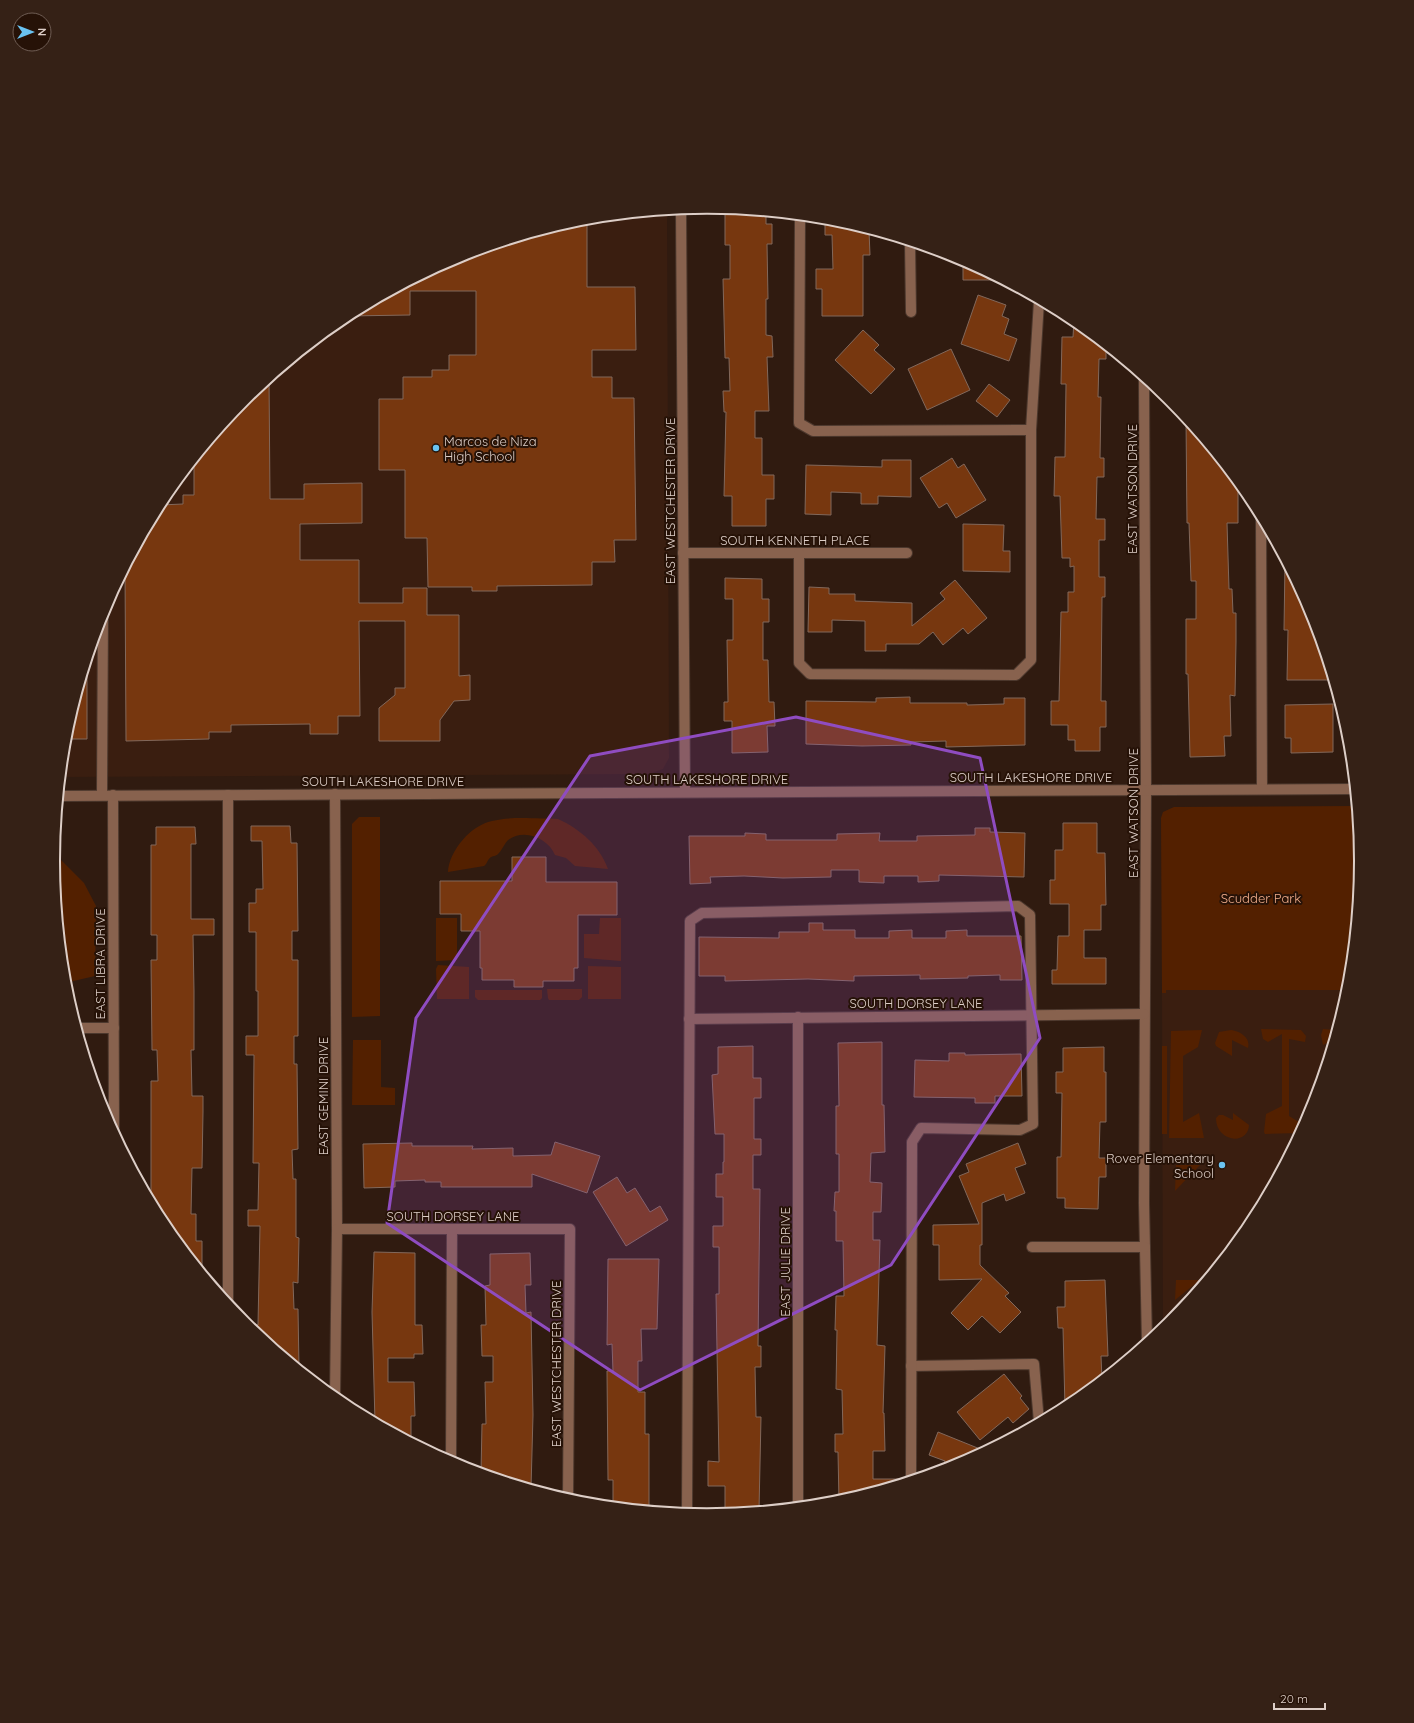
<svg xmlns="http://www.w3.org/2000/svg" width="1414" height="1723" viewBox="0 0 1414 1723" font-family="Quicksand,sans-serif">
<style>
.built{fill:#3a1e10}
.green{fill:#532000}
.building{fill:#77370f;stroke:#82685b}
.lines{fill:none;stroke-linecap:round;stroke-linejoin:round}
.minor-casing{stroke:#4c382d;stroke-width:12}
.minor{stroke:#88624e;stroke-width:10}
.marked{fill:#8f4cc1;fill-opacity:0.2;stroke:#8f4cc1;stroke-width:3;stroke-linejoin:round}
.poi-dot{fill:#6ac3f1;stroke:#261207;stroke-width:1.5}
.labels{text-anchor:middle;stroke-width:4;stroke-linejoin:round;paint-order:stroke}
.poi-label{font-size:13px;fill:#ddcec7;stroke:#261207;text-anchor:start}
.street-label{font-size:13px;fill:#ddcec7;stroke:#261207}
.park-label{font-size:13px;fill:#f4af8c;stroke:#261207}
.rim{fill:none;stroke:#ddcec7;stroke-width:2}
</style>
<rect width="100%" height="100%" fill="#301b10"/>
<g class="built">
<polygon points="667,211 669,758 663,769 649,774 61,777 66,734 103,611 163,498 245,399 344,318 457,257 580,220"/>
<polygon points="1162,990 1348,990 1311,1112 1251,1225 1169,1324 1163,1330"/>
</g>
<g class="green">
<polygon points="1356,806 1361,862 1348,990 1166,990 1166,993 1162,993 1161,818 1163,812 1174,807"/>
<polygon points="359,817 380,817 380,1016 352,1017 352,824"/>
<path d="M558,819C580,829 600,846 608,869L575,866L566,858L555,855C548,838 524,828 508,840C504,844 502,851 497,855C495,856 491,856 489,859C487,861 487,864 484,866L448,872C449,851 471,825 492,821C510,816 540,819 558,819Z"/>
<polygon points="54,853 84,883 96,906 95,976 65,983 53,861"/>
<polygon points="436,918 457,918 457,960 436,961"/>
<polygon points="600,918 621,918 621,961 584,958 584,934 599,934"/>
<polygon points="438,965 469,967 469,999 437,999 436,969"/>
<polygon points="588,966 621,967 621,999 588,999"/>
<polygon points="547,989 582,989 582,997 579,1000 549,1000 548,998"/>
<polygon points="475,990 542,990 542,998 540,1000 478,1000 475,997"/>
<polygon points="1261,1029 1301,1030 1306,1036 1305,1042 1289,1039 1289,1116 1304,1125 1300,1133 1265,1134 1264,1132 1266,1114 1282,1106 1282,1034 1268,1042 1263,1039"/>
<polygon points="1323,1029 1336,1030 1333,1040 1323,1045 1321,1035"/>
<polygon points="1202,1030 1198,1047 1183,1056 1183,1122 1199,1113 1204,1138 1169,1138 1171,1031"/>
<path d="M1231,1030C1240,1031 1251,1038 1248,1048L1232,1040V1056L1216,1046L1215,1043L1219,1032Z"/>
<polygon points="353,1040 381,1040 381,1087 395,1088 395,1105 352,1105"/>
<rect x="1162" y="1046" width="5" height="88"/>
<path d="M1233,1113L1249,1125C1248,1146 1216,1142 1216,1118L1219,1115H1223L1233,1120Z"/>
<polygon points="1176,1165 1200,1165 1175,1191"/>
<polygon points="1176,1280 1200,1280 1175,1300"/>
</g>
<g class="building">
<polygon points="725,209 766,213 766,224 772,224 772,244 767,244 768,299 766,299 766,335 772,336 773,357 767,357 769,411 755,411 755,438 762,438 762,475 774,475 774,499 766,499 766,526 732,526 732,496 724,496 726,412 724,412 723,391 730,391 729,358 725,358 723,279 730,279 730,245 725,245"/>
<polygon points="587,219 587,287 635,287 636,350 592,350 592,377 612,377 612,398 634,398 636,540 614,540 615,562 592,562 592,585 497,586 497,591 472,591 472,587 428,587 427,538 405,538 405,470 379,470 379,399 403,399 403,377 432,377 432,370 449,370 449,355 476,355 476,291 410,291 410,315 348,316 457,257"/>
<polygon points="825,219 835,220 869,231 870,255 863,255 863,316 822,316 822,289 816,289 816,269 833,269 832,235 825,235"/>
<polygon points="963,260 977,268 1001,280 963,280"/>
<polygon points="978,295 1006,305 1002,316 1009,319 1004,334 1017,339 1009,361 961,344"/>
<polygon points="1074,320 1106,347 1106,359 1099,359 1098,397 1101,397 1100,458 1104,458 1104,477 1097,477 1096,519 1105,519 1105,540 1099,540 1099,577 1105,577 1105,597 1102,597 1101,701 1106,701 1106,727 1100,727 1100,751 1075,751 1075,740 1068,740 1068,725 1051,725 1051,701 1059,701 1061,612 1068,612 1068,592 1074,592 1074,566 1070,567 1070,558 1062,558 1060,496 1054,496 1055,457 1065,457 1066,384 1061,384 1062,337 1073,337"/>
<polygon points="863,330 879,345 874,350 895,369 871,394 835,360"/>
<polygon points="951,349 970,390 927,410 908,369"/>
<polygon points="269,379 270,499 304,499 304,484 362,483 362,523 300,524 300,560 359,560 359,603 403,603 403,588 427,588 427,615 459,615 459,676 470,675 470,700 454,701 440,720 440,741 379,741 379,708 395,695 395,688 405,688 405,621 359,621 360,716 338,716 338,734 310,734 310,724 231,725 231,732 209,732 209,739 126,741 125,569 160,505 183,504 183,495 194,495 194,461 245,399"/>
<polygon points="989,384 1010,400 997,417 976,401"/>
<polygon points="1186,419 1238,482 1238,523 1227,523 1229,589 1232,589 1233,613 1236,613 1236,642 1235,696 1230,695 1231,736 1224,736 1225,756 1190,757 1188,674 1186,674 1186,619 1196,619 1196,581 1191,581 1189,523 1187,523"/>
<polygon points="952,458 958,468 964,464 986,500 956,518 947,503 939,508 920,478"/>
<polygon points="882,460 911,460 911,497 878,496 878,504 861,504 861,493 831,492 831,515 805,514 806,465 882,467"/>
<polygon points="963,524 1004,525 1003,551 1010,551 1010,572 963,571"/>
<polygon points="1285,562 1311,611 1332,680 1287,680 1288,630 1284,630"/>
<polygon points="725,578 762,579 762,599 769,599 769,622 763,622 763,660 768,660 769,702 774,702 775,726 767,726 768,752 732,753 732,721 724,721 724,702 728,702 727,640 733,640 733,599 725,599"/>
<polygon points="955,580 987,618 968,634 963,628 943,645 933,632 919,644 886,644 886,651 865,651 865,621 832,620 832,632 808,632 809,587 829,588 829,594 855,594 855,601 912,603 912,626 945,599 940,593"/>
<polygon points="84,675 87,675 87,739 65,739"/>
<polygon points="910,697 910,703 967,703 967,705 1004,704 1004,698 1025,698 1025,745 946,747 946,741 911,742 911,745 862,746 806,744 806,701 876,702 876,698"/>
<polygon points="1333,704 1333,752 1291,753 1291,738 1285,738 1285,705"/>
<polygon points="1063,823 1097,823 1097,853 1105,853 1106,905 1101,905 1101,930 1084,930 1084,958 1106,958 1106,984 1052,984 1052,970 1057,970 1058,936 1069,936 1069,904 1050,904 1050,880 1055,880 1055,850 1063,850"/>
<polygon points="251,826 290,826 291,843 297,843 298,931 292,931 292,960 298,960 298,1036 294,1036 294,1064 297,1064 298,1149 292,1150 293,1179 296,1179 296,1237 299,1238 298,1283 293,1282 294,1309 298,1309 299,1368 246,1325 258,1325 260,1226 248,1226 248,1210 258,1210 259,1163 253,1163 254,1055 246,1055 246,1036 258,1036 258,991 256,991 256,932 249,932 249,903 256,903 256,889 263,889 262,841 251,841"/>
<polygon points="156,827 195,827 196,844 191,844 191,919 214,919 214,935 193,935 194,991 194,1050 191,1050 192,1096 203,1096 203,1112 202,1168 192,1168 191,1214 196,1214 196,1241 202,1241 202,1272 163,1225 151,1202 151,1081 158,1081 157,1050 152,1050 151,960 157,960 157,935 151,935 151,845 156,845"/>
<polygon points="975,828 990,828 990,832 1025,833 1024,877 939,875 939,881 918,882 918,876 884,876 884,883 859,882 859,870 831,870 831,877 783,878 744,876 710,877 711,883 690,884 689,836 745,836 745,833 766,834 766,840 837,840 837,834 880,833 879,841 917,841 917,836 975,835"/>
<polygon points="512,857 546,857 546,882 617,882 617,915 578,915 578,968 574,968 574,981 543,981 543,987 514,987 514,980 482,980 482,968 480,968 480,931 461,931 461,914 440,914 440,881 512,881"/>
<polygon points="809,923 823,923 823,930 855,930 855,938 889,938 889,931 912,930 912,938 946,938 946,931 967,930 967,936 1021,936 1022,980 1000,980 1000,975 968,976 968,978 920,979 920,975 854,976 854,981 808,979 725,981 725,976 699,976 699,937 779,938 779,932 809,932"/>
<polygon points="882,1042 882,1105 884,1105 885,1152 871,1153 870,1182 882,1183 881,1212 873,1212 873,1240 880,1240 877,1345 885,1346 883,1413 884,1413 885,1451 873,1451 873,1479 900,1479 901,1483 839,1502 838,1452 835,1452 835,1434 843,1434 842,1390 836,1389 837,1330 835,1330 836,1296 844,1296 843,1241 836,1241 836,1211 834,1211 835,1192 839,1192 839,1154 836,1154 836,1106 839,1106 838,1043"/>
<polygon points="753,1046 753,1078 761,1078 761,1098 754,1098 754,1139 761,1139 761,1155 753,1155 753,1189 760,1189 758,1346 761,1346 761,1367 755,1367 756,1417 761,1417 759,1510 725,1510 725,1486 708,1486 708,1461 719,1462 716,1294 719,1294 719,1247 713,1247 713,1226 723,1226 723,1197 716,1197 716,1174 723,1174 723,1162 724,1162 724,1134 715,1134 712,1075 718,1074 718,1047"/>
<polygon points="1104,1047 1104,1072 1106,1072 1106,1122 1100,1122 1099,1158 1106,1158 1106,1177 1099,1177 1098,1209 1065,1208 1065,1198 1057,1198 1057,1157 1061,1157 1062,1093 1056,1093 1056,1072 1063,1072 1063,1048"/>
<polygon points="949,1053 965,1053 965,1055 1021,1054 1022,1096 995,1096 995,1103 975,1103 975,1098 914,1097 915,1060 949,1061"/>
<polygon points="555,1142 600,1156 587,1193 532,1174 532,1187 441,1187 441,1182 425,1182 425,1180 395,1181 395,1187 364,1188 363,1144 412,1143 412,1146 473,1146 472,1149 513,1148 513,1156 551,1155"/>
<polygon points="1018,1143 1026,1164 1015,1168 1025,1193 1006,1201 1004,1194 982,1203 982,1245 980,1245 980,1265 1009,1293 1005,1296 1021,1312 1000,1333 982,1316 968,1330 951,1313 982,1279 939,1280 939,1245 933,1245 933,1225 979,1224 959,1176 969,1172 966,1164"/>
<polygon points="617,1177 627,1193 635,1188 650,1212 660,1206 668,1220 626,1246 593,1192"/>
<polygon points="374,1252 415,1253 415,1325 422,1325 423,1354 414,1354 414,1358 388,1358 388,1382 414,1382 415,1416 411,1416 411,1441 375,1422 372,1312"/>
<polygon points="530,1253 531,1285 525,1285 526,1313 531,1312 533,1415 531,1488 481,1473 482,1424 486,1424 485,1382 493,1382 493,1356 482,1356 481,1325 486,1325 485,1286 490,1285 490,1254"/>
<polygon points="608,1259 659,1259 657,1329 641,1329 642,1361 638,1361 638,1392 645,1392 645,1434 649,1434 649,1510 613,1506 613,1480 608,1480 607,1371 613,1371 612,1344 607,1345"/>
<polygon points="1105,1280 1108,1356 1101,1356 1102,1380 1065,1408 1063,1328 1058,1328 1057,1307 1065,1307 1065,1281"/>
<polygon points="1004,1374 1022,1396 1020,1398 1029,1409 1013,1423 1008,1417 980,1440 957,1412"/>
<polygon points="938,1432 985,1451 957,1466 941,1471 945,1461 929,1455"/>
</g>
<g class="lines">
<g class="minor-casing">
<g id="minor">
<polyline points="681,210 685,792"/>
<polyline points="800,217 799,423 813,431 1031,430"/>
<polyline points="910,243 911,312"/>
<polyline points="1144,378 1146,790 1144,1203 1147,1342"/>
<polyline points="1261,517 1262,789"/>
<polyline points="683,553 907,553"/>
<polyline points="799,553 799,663 810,674 1016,675 1031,660 1031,430 1039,301"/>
<polyline points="335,794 337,1229 335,1398"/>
<polyline points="102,795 103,610"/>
<polyline points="113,795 114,1133"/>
<polyline points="228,795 228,1304"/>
<polyline points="59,796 1354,789"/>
<polyline points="798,1017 798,1507"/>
<polyline points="689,1019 1144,1014"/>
<polyline points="77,1028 114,1028"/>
<polyline points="337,1229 570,1229 568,1500"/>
<polyline points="1032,1247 1145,1247"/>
<polyline points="911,1366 1034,1364 1039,1422"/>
<polyline points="451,1463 452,1229"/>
<polyline points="687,1514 690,921 702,913 1018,906 1030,915 1033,1124 1020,1130 921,1128 912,1142 911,1480"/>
</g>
</g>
<use href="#minor" class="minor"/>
</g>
<path class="marked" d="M796,717L980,758L1040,1038L891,1265L640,1390L387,1223L416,1018L590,756Z"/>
<g class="poi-dot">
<circle cx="436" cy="448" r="4"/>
<circle cx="1222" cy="1165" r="4"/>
</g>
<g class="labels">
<g class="poi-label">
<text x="444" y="446">Marcos de Niza<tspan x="444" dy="15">High School</tspan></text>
<text x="1214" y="1163" text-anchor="end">Rover Elementary<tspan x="1214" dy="15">School</tspan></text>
</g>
<g class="street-label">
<text transform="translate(1132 489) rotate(-90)" y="5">EAST WATSON DRIVE</text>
<text transform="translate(670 501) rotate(-90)" y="5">EAST WESTCHESTER DRIVE</text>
<text x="795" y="545">SOUTH KENNETH PLACE</text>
<text x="1031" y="782">SOUTH LAKESHORE DRIVE</text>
<text x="707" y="784">SOUTH LAKESHORE DRIVE</text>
<text x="383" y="786">SOUTH LAKESHORE DRIVE</text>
<text transform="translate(1133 813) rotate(-90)" y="5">EAST WATSON DRIVE</text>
<text transform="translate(100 964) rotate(-90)" y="5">EAST LIBRA DRIVE</text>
<text x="916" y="1008">SOUTH DORSEY LANE</text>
<text transform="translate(323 1096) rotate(-90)" y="5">EAST GEMINI DRIVE</text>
<text x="453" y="1221">SOUTH DORSEY LANE</text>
<text transform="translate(785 1262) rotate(-90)" y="5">EAST JULIE DRIVE</text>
<text transform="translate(556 1364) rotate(-90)" y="5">EAST WESTCHESTER DRIVE</text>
</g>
<g class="park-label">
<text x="1261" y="903">Scudder Park</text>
</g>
</g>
<path d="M0 0H1414V1723H0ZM60 861a647 647 0 1 1 1294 0a647 647 0 1 1-1294 0Z" fill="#352116" fill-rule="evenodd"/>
<path class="rim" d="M60 861a647 647 0 1 1 1294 0a647 647 0 1 1-1294 0Z"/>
<g transform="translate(32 32) rotate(90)"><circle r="19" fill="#261207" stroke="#6f5d54"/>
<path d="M0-3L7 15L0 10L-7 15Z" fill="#6ac3f1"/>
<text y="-6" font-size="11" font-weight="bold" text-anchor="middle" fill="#ddcec7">N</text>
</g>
<path d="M1274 1703v6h51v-6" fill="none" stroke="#ddcec7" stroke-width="2"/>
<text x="1280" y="1703" font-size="12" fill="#ddcec7" stroke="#261207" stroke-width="3" paint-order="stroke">20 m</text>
</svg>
